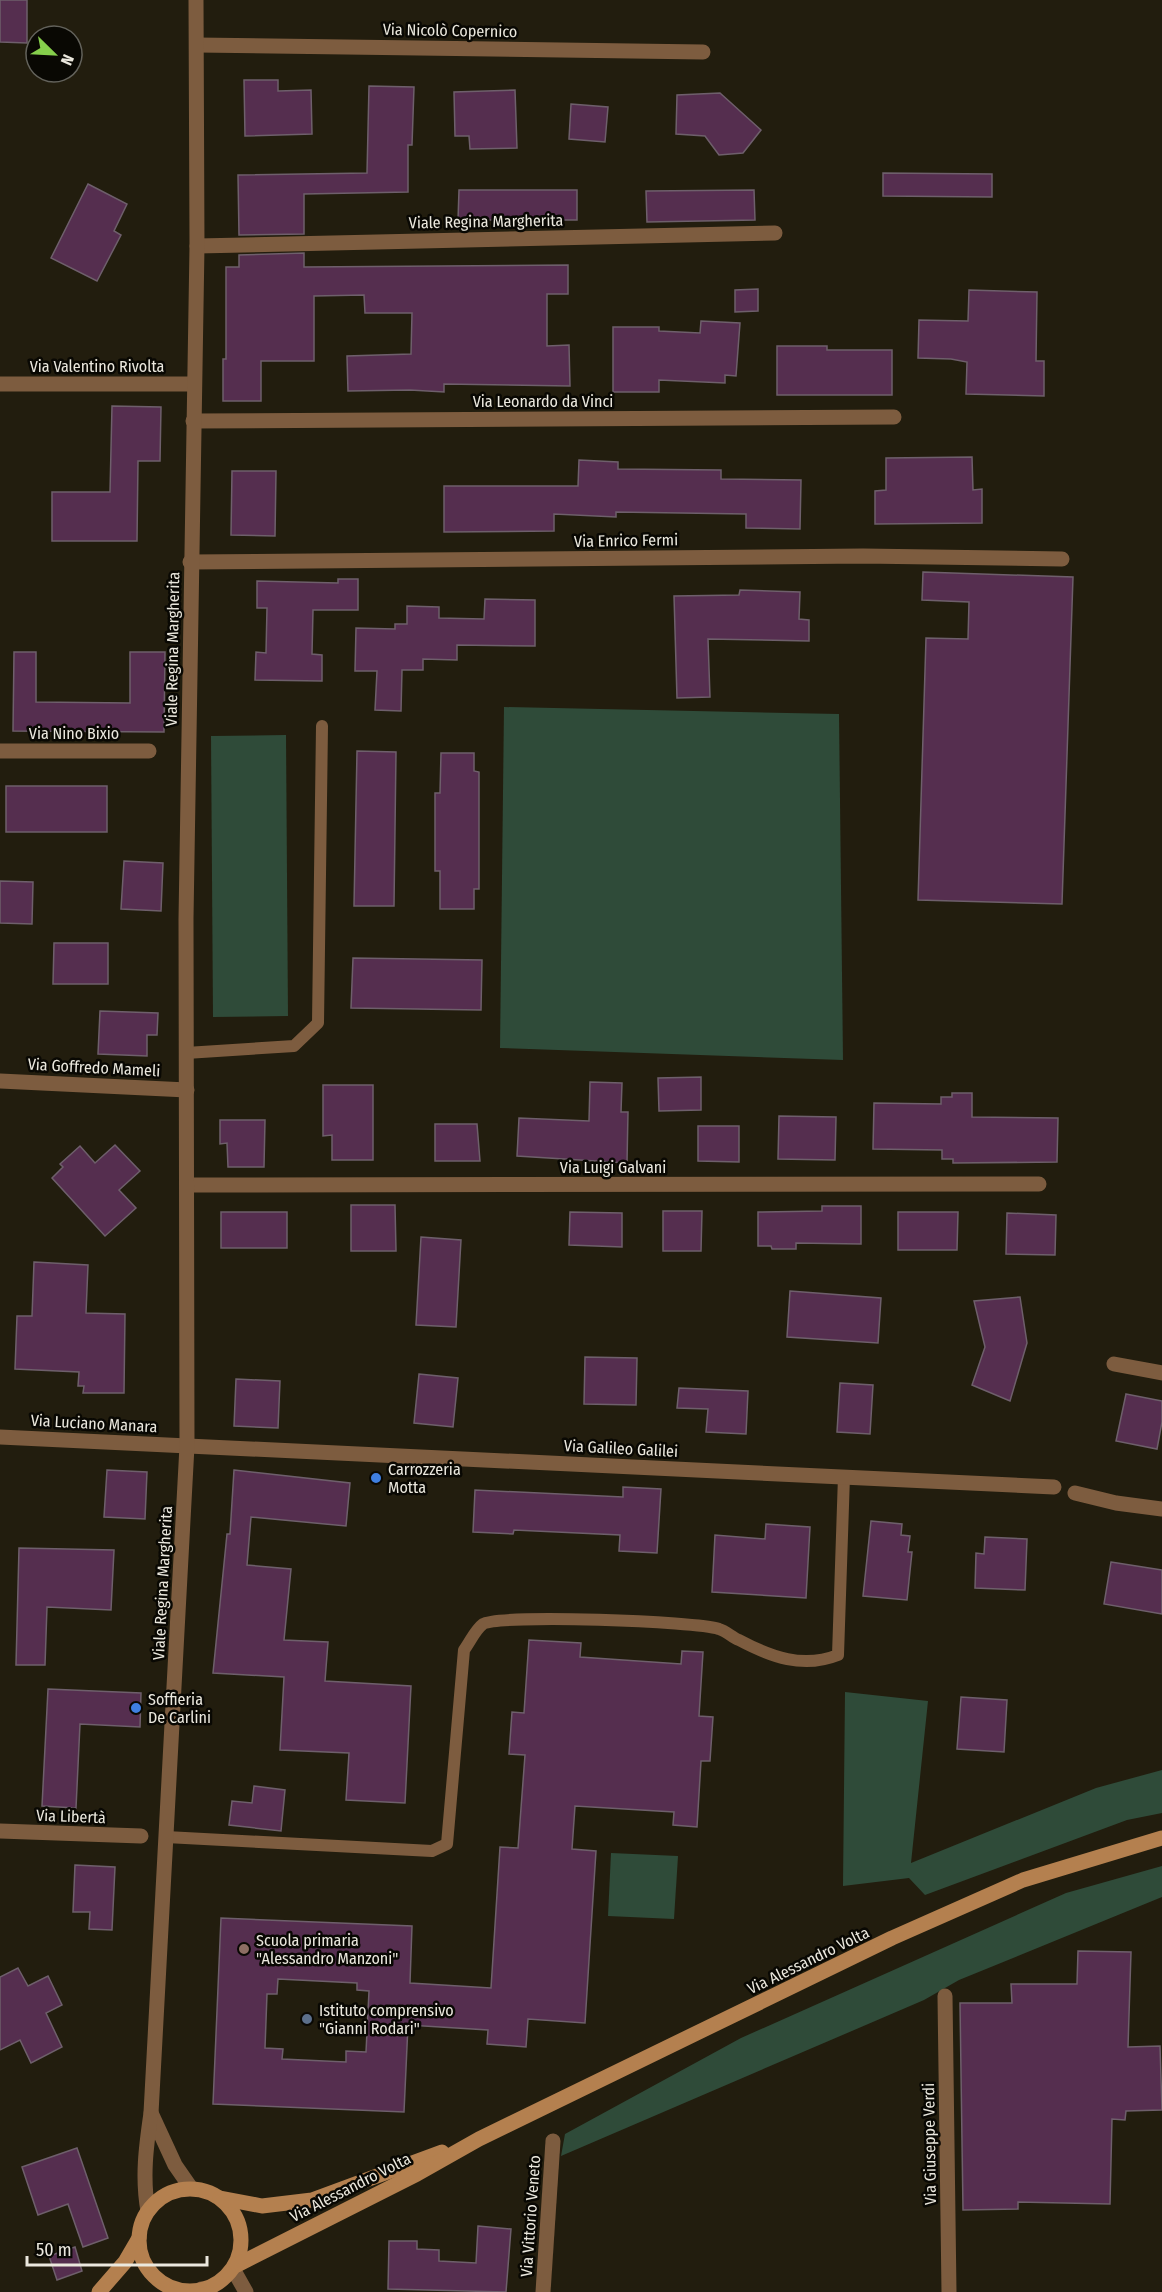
<svg xmlns="http://www.w3.org/2000/svg" width="1162" height="2292" viewBox="0 0 1162 2292" font-family="'Fira Sans Condensed',sans-serif">
<style>
.green{fill:#2f4b39}
.building{fill:#552e4f;stroke:#6e5f6b;stroke-width:1.5;fill-rule:evenodd}
.lines{fill:none;stroke-linecap:round;stroke-linejoin:round}
.service{stroke:#7d5c3f;stroke-width:12}
.minor{stroke:#7d5c3f;stroke-width:15}
.tertiary{stroke:#7d5c3f;stroke-width:15}
.secondary{stroke:#b4804f;stroke-width:15}
.shop-dot{fill:#3f7fe0;stroke:#090803;stroke-width:2}
.education-dot{fill:#8d6e63;stroke:#090803;stroke-width:2}
.service-dot{fill:#5c6f8a;stroke:#090803;stroke-width:2}
.labels{text-anchor:middle;stroke-width:5;stroke-linejoin:round;paint-order:stroke}
.street-label{font-size:16px;fill:#ebe8de;stroke:#090803}
.poi-label{font-size:16px;fill:#ebe8de;stroke:#090803;text-anchor:start}
</style>
<rect width="100%" height="100%" fill="#221d0e"/>
<g class="green">
<polygon points="504,707 839,714 843,1060 500,1048"/>
<polygon points="286,735 288,1016 213,1017 211,736"/>
<polygon points="845,1692 928,1701 911,1863 1096,1788 1162,1770 1162,1813 1127,1820 925,1895 909,1878 843,1886"/>
<polygon points="611,1853 678,1856 674,1919 608,1916"/>
<polygon points="1162,1866 1162,1897 959,1980 924,2000 561,2156 565,2134 741,2038 1066,1893"/>
</g>
<g class="building">
<polygon points="0,0 27,0 27,43 0,42"/>
<polygon points="244,80 278,80 278,91 311,90 312,134 245,136"/>
<polygon points="369,86 414,87 412,145 408,145 408,192 304,194 304,234 239,235 238,175 367,173"/>
<polygon points="515,90 517,148 470,149 469,136 455,136 454,92"/>
<polygon points="720,93 761,130 743,153 719,155 705,136 676,134 677,95"/>
<polygon points="571,104 608,107 605,142 569,139"/>
<polygon points="883,173 992,174 992,197 883,196"/>
<polygon points="88,184 127,204 114,231 121,235 97,281 51,258"/>
<polygon points="459,190 577,190 577,220 458,220"/>
<polygon points="754,190 755,220 647,222 646,191"/>
<polygon points="304,253 304,267 568,265 568,294 547,294 547,346 569,345 570,386 444,384 444,392 410,390 348,391 347,356 411,354 412,313 365,313 364,295 314,296 314,361 261,361 261,401 223,401 223,359 226,359 226,267 239,267 239,255"/>
<polygon points="758,289 758,311 735,312 735,290"/>
<polygon points="969,290 1037,292 1036,361 1044,361 1044,396 966,394 967,362 951,359 918,358 919,320 968,321"/>
<polygon points="701,321 740,323 736,376 725,375 725,383 659,380 659,392 613,392 613,327 659,327 659,331 700,333"/>
<polygon points="777,346 827,346 827,350 892,350 892,395 777,395"/>
<polygon points="112,406 161,407 160,461 138,461 137,541 52,541 52,492 110,492"/>
<polygon points="972,457 973,490 982,489 982,523 875,524 875,491 886,490 886,458"/>
<polygon points="579,460 618,462 618,469 721,470 721,479 801,480 800,529 746,528 746,514 616,512 616,517 554,514 554,531 444,532 444,486 578,486"/>
<polygon points="232,471 276,471 275,536 231,535"/>
<polygon points="923,572 1073,577 1062,904 918,900 926,638 968,639 969,602 922,600"/>
<polygon points="338,579 358,579 358,610 313,610 312,654 322,655 322,681 255,680 256,652 266,653 267,608 257,608 257,581 338,583"/>
<polygon points="740,590 800,592 799,619 809,620 809,641 708,639 710,697 677,698 674,596 739,595"/>
<polygon points="485,599 535,600 535,646 457,645 457,660 423,659 423,670 402,670 401,711 375,710 377,671 355,671 356,628 395,629 395,624 407,624 407,606 439,607 439,618 484,619"/>
<polygon points="14,652 36,652 36,702 130,703 130,652 165,652 164,732 13,731"/>
<polygon points="357,751 396,752 394,906 354,906"/>
<polygon points="441,753 474,753 474,771 479,772 479,889 474,889 474,909 440,909 440,871 435,871 435,793 440,793"/>
<rect x="6" y="786" width="101" height="46"/>
<polygon points="124,861 163,863 161,911 121,909"/>
<polygon points="0,881 33,882 32,924 0,923"/>
<polygon points="54,943 108,943 108,984 53,984"/>
<polygon points="353,958 482,960 481,1010 351,1008"/>
<polygon points="100,1011 158,1013 157,1035 147,1035 147,1056 98,1054"/>
<polygon points="701,1077 701,1110 659,1111 658,1078"/>
<polygon points="590,1082 622,1083 621,1112 628,1112 627,1163 517,1156 519,1118 589,1121"/>
<polygon points="323,1085 373,1085 373,1160 332,1160 332,1135 323,1136"/>
<polygon points="952,1093 972,1093 972,1117 1058,1118 1057,1162 953,1163 953,1159 942,1159 942,1150 873,1149 874,1103 941,1104 941,1097 952,1097"/>
<polygon points="779,1116 836,1117 835,1160 778,1159"/>
<polygon points="220,1120 265,1120 264,1167 228,1167 227,1143 220,1144"/>
<polygon points="435,1124 477,1124 480,1161 435,1161"/>
<polygon points="698,1126 739,1126 739,1162 698,1161"/>
<polygon points="115,1145 140,1171 119,1190 136,1208 105,1236 52,1178 63,1167 60,1164 80,1146 95,1163"/>
<polygon points="351,1205 395,1205 396,1251 351,1251"/>
<polygon points="822,1206 861,1206 861,1244 796,1243 796,1249 772,1249 771,1246 758,1246 758,1212 822,1211"/>
<polygon points="663,1211 702,1211 701,1251 663,1251"/>
<rect x="221" y="1212" width="66" height="36"/>
<polygon points="570,1212 622,1213 622,1247 569,1245"/>
<polygon points="898,1212 958,1212 957,1250 898,1250"/>
<polygon points="1007,1213 1056,1215 1055,1255 1006,1254"/>
<polygon points="421,1237 461,1240 456,1327 416,1325"/>
<polygon points="34,1262 88,1265 86,1313 125,1314 124,1393 83,1393 84,1386 78,1386 79,1372 15,1369 17,1316 32,1316"/>
<polygon points="790,1291 881,1298 878,1343 787,1337"/>
<polygon points="1020,1297 1027,1343 1010,1401 972,1385 985,1347 974,1301"/>
<polygon points="585,1357 637,1358 636,1405 584,1404"/>
<polygon points="419,1374 458,1378 453,1427 414,1423"/>
<polygon points="236,1379 280,1381 278,1428 234,1426"/>
<polygon points="840,1383 873,1385 870,1434 837,1432"/>
<polygon points="679,1388 748,1391 746,1434 706,1432 708,1409 677,1408"/>
<polygon points="1126,1394 1162,1401 1162,1422 1157,1449 1116,1441"/>
<polygon points="107,1470 147,1472 145,1519 104,1517"/>
<polygon points="234,1470 350,1483 346,1526 251,1517 247,1565 291,1569 284,1640 328,1642 325,1681 411,1686 405,1803 346,1800 349,1753 280,1750 284,1677 213,1673 227,1534 230,1534"/>
<polygon points="623,1487 661,1489 657,1553 619,1551 620,1535 514,1530 513,1534 473,1532 475,1490 623,1497"/>
<polygon points="871,1521 902,1524 901,1535 910,1536 908,1552 912,1552 907,1600 863,1596"/>
<polygon points="766,1524 810,1527 806,1598 712,1592 715,1535 765,1539"/>
<polygon points="985,1537 1027,1539 1025,1590 975,1588 976,1553 984,1554"/>
<polygon points="19,1548 114,1550 111,1610 47,1607 45,1665 16,1665"/>
<polygon points="1111,1562 1162,1570 1162,1614 1104,1604"/>
<path d="M529,1640L581,1643L580,1657L681,1664L682,1651L703,1652L699,1716L713,1717L710,1761H701L697,1827L673,1825L674,1812L575,1806L572,1849L596,1851L585,2023L528,2019L526,2047L487,2044L488,2030L408,2025L404,2112L213,2104L221,1918L412,1926L410,1983L491,1988L500,1847L518,1848L525,1755L509,1754L512,1712L524,1713ZM278,1979L357,1983V1990L369,1991L366,2052L346,2051V2062L282,2059L283,2049L265,2048L267,1994H277Z"/>
<polygon points="48,1689 141,1693 140,1727 80,1724 76,1808 42,1806"/>
<polygon points="961,1697 1007,1700 1004,1752 957,1749"/>
<polygon points="254,1786 285,1790 281,1831 229,1825 232,1801 252,1803"/>
<polygon points="75,1865 115,1867 112,1930 89,1929 90,1912 73,1912"/>
<polygon points="1078,1951 1131,1952 1128,2047 1160,2046 1162,2110 1126,2111 1125,2120 1112,2119 1110,2204 1018,2202 1018,2209 963,2210 960,2003 1012,2003 1011,1984 1077,1984"/>
<polygon points="18,1968 28,1986 48,1976 62,2005 46,2013 62,2047 31,2063 20,2040 0,2050 0,1977"/>
<polygon points="77,2148 108,2238 83,2247 68,2204 38,2215 22,2167"/>
<polygon points="478,2226 511,2229 506,2292 388,2289 389,2241 417,2241 417,2249 439,2250 439,2261 476,2263"/>
<polygon points="75,2247 82,2271 57,2280 49,2256"/>
</g>
<g class="lines">
<g class="service">
<polyline points="186,1053 294,1046 318,1023 322,726"/>
<path d="M166,1837L432,1851L447,1844L464,1650C470,1642 475,1630 483,1624C499,1614 697,1621 719,1629C726,1631 732,1637 739,1640C771,1657 803,1669 838,1655L844,1476"/>
</g>
<g class="minor">
<polyline points="197,45 703,52"/>
<polyline points="197,246 775,233"/>
<polyline points="0,384 194,384"/>
<polyline points="193,421 894,417"/>
<polyline points="190,562 863,556 1062,559"/>
<polyline points="0,751 149,751"/>
<polyline points="0,1081 187,1090"/>
<polyline points="187,1185 1039,1184"/>
<polyline points="1114,1364 1162,1373"/>
<polyline points="0,1437 1054,1487"/>
<polyline points="1075,1493 1116,1503 1162,1509"/>
<polyline points="0,1831 141,1836"/>
<polyline points="945,1996 949,2292"/>
<polyline points="233,2269 246,2292"/>
<polyline points="201,2289 206,2292"/>
<polyline points="543,2292 553,2141"/>
</g>
<g class="tertiary">
<polyline points="151,2113 175,2165 191,2188"/>
<path d="M148,2211C142,2178 146,2147 151,2113L187,1446L186,919L197,246L196,0"/>
<polyline points="192,2292 193,2292"/>
</g>
<g class="secondary">
<circle cx="190" cy="2240" r="51"/>
<polyline points="220,2198 262,2206 312,2200 442,2152"/>
<polyline points="237,2265 417,2174 479,2139 892,1938 1023,1880 1162,1838"/>
<polyline points="99,2292 125,2262 139,2238"/>
</g>
</g>
<g class="shop-dot">
<circle cx="376" cy="1478" r="6"/>
<circle cx="136" cy="1708" r="6"/>
</g>
<circle class="education-dot" cx="244" cy="1949" r="6"/>
<circle class="service-dot" cx="307" cy="2019" r="6"/>
<g class="labels">
<g class="street-label">
<text transform="translate(450 30) rotate(1)" y="6">Via Nicolò Copernico</text>
<text transform="translate(486 221) rotate(-1)" y="6">Viale Regina Margherita</text>
<text x="97" y="372">Via Valentino Rivolta</text>
<text x="543" y="407">Via Leonardo da Vinci</text>
<text transform="translate(626 540) rotate(-1)" y="6">Via Enrico Fermi</text>
<text transform="translate(172 649) rotate(-89)" y="6">Viale Regina Margherita</text>
<text x="74" y="739">Via Nino Bixio</text>
<text transform="translate(94 1067) rotate(3)" y="6">Via Goffredo Mameli</text>
<text x="613" y="1173">Via Luigi Galvani</text>
<text transform="translate(94 1423) rotate(3)" y="6">Via Luciano Manara</text>
<text transform="translate(621 1448) rotate(3)" y="6">Via Galileo Galilei</text>
<text transform="translate(162 1583) rotate(-87)" y="6">Viale Regina Margherita</text>
<text transform="translate(71 1816) rotate(2)" y="6">Via Libertà</text>
<text transform="translate(808 1960) rotate(-26)" y="6">Via Alessandro Volta</text>
<text transform="translate(929 2144) rotate(-91)" y="6">Via Giuseppe Verdi</text>
<text transform="translate(350 2187) rotate(-27)" y="6">Via Alessandro Volta</text>
<text transform="translate(530 2216) rotate(-86)" y="6">Via Vittorio Veneto</text>
</g>
<g class="poi-label">
<text x="388" y="1475">Carrozzeria<tspan x="388" dy="18">Motta</tspan></text>
<text x="148" y="1705">Soffieria<tspan x="148" dy="18">De Carlini</tspan></text>
<text x="256" y="1946">Scuola primaria<tspan x="256" dy="18">"Alessandro Manzoni"</tspan></text>
<text x="319" y="2016">Istituto comprensivo<tspan x="319" dy="18">"Gianni Rodari"</tspan></text>
</g>
</g>
<g transform="translate(54 54) rotate(114)"><circle r="28" fill="#090803" stroke="#63625b" stroke-width="1.5"/>
<path d="M0-4.5L10 22L0 15L-10 22Z" fill="#86cf4c"/>
<text y="-9" font-size="16" font-weight="bold" text-anchor="middle" fill="#ebe8de">N</text>
</g>
<path d="M27 2256v9h180v-9" fill="none" stroke="#ebe8de" stroke-width="3"/>
<text x="36" y="2256" font-size="18" fill="#ebe8de" stroke="#090803" stroke-width="4.5" paint-order="stroke">50 m</text>
</svg>
